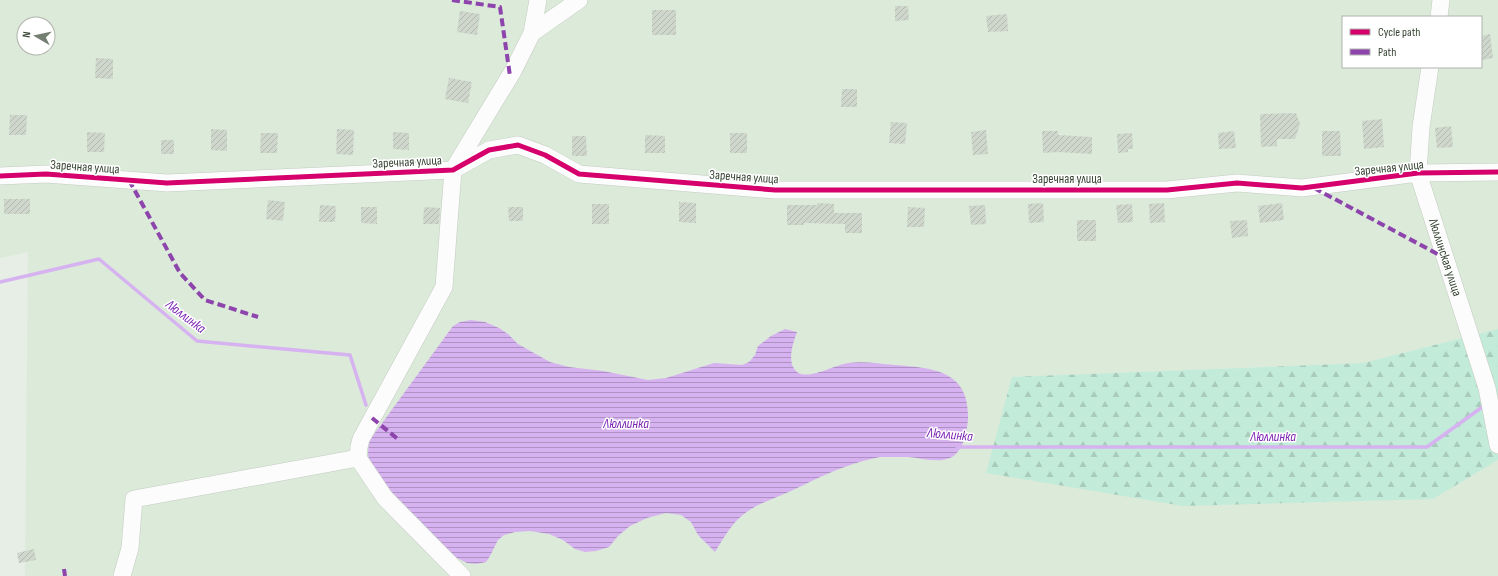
<svg xmlns="http://www.w3.org/2000/svg" width="1498" height="576" viewBox="0 0 1498 576" font-family="'Sofia Sans Condensed',sans-serif">
<style>
.residential{fill:#dbead9;fill-rule:evenodd}
.forest{fill:url(#forest-firs)}
.water{fill:url(#water-rules)}
.lines{fill:none;stroke-linecap:round;stroke-linejoin:round}
.stream{stroke:#d6b2f0;stroke-width:3.5}
.building{fill:url(#building-hatch)}
.minor-casing{stroke:#c4ccc2;stroke-width:18}
.minor{stroke:#fbfcfb;stroke-width:17}
.quiet{stroke:#8e44ad;stroke-width:4;stroke-dasharray:8 4;stroke-linecap:butt}
.cycleway-casing{stroke:#fff;stroke-width:8}
.cycleway{stroke:#d6006c;stroke-width:5}
.labels{text-anchor:middle;stroke-width:3;stroke-linejoin:round;paint-order:stroke}
.street-label{font-size:13px;fill:#364332;stroke:#fff}
.water-label{font-size:14px;font-style:italic;fill:#7d26b4;stroke:#fff}
</style>
<defs>
<pattern id="forest-firs" width="22" height="20" patternUnits="userSpaceOnUse"><rect width="22" height="20" fill="#c3ebda"/><path d="M5 1l3.5 6h-7zM16 11l3.5 6h-7z" fill="#a8cbbc"/></pattern>
<pattern id="water-rules" width="6" height="5" patternUnits="userSpaceOnUse"><rect width="6" height="5" fill="#d6b2f0"/><path d="M0 2.5h6" fill="none" stroke="#ae92c3"/></pattern>
<pattern id="building-hatch" width="6" height="6" patternUnits="userSpaceOnUse"><rect width="6" height="6" fill="#cfd7cd"/><path d="M-1 1l2-2M0 6l6-6M5 7l2-2" fill="none" stroke="#b2bab0"/></pattern>
</defs>
<rect width="100%" height="100%" fill="#e6eee5"/>
<path class="residential" d="M0,0H1498V329L1363,363L1012,377L1433,499L1498,460V576H25L28,252L0,258ZM1343,17H1481V67H1343ZM24,24H48V48H24Z"/>
<polygon class="forest" points="1498,329 1498,460 1433,499 1183,506 986,473 1012,377 1363,363"/>
<path class="water" d="M471,320L485,322L499,328L508,334L518,344L550,362L569,367L603,371L648,380L666,378L714,363L742,365L749,362L755,355L758,346L771,336L785,329L797,332C793,343 786,363 797,372C808,381 836,364 849,363C864,361 880,364 895,365C932,368 970,370 968,419C967,431 964,450 952,457C939,464 922,458 908,457C899,457 889,457 880,457C874,458 868,460 863,461C838,468 816,479 793,490C776,498 758,503 744,514C731,524 723,539 715,552L698,535L691,522L681,515L666,513L647,518L630,526L618,536L609,547L596,551L585,552L575,549L563,540L549,534L530,531L515,532L504,535L498,540L490,556L486,562L476,564L467,563L457,558L446,548L387,487L370,466L368,454L369,441L453,326L460,322Z"/>
<g class="lines">
<g class="stream">
<polyline points="0,282 99,259 197,341 350,355 366,405"/>
<polyline points="957,447 1427,447 1485,405"/>
</g>
</g>
<g class="building">
<polygon points="895,6 908,6 909,20 895,21"/>
<rect x="652" y="10" width="24" height="25"/>
<polygon points="460,11 480,14 477,35 457,32"/>
<polygon points="1007,14 1008,31 988,32 986,16"/>
<polygon points="1490,34 1493,58 1481,60 1481,36"/>
<polygon points="96,58 113,59 113,79 95,78"/>
<polygon points="449,78 472,82 468,103 445,99"/>
<polygon points="842,89 857,89 857,107 841,107"/>
<polygon points="1296,113 1300,124 1295,139 1277,139 1277,146 1261,147 1260,114"/>
<polygon points="10,115 27,115 26,135 9,135"/>
<polygon points="1382,119 1384,147 1364,149 1362,121"/>
<polygon points="891,122 907,123 905,144 889,143"/>
<polygon points="1451,126 1453,147 1437,148 1435,128"/>
<polygon points="211,129 227,130 227,151 211,150"/>
<polygon points="337,129 354,130 353,155 336,154"/>
<polygon points="986,130 988,154 973,155 971,132"/>
<polygon points="1042,131 1058,131 1058,135 1092,137 1092,154 1058,152 1043,153"/>
<polygon points="1234,131 1236,148 1219,149 1218,133"/>
<polygon points="1322,131 1340,131 1341,156 1322,156"/>
<polygon points="87,132 105,133 104,152 87,152"/>
<polygon points="393,132 409,133 409,150 393,149"/>
<polygon points="261,133 278,133 277,153 260,153"/>
<rect x="730" y="133" width="17" height="20"/>
<polygon points="1132,133 1133,149 1128,149 1128,152 1118,153 1117,134"/>
<polygon points="645,135 665,136 665,153 645,153"/>
<polygon points="572,136 586,136 587,156 572,156"/>
<rect x="161" y="140" width="13" height="14"/>
<rect x="4" y="199" width="26" height="15"/>
<polygon points="268,200 285,202 283,221 266,219"/>
<polygon points="679,202 696,203 696,223 679,222"/>
<polygon points="817,203 834,204 834,213 862,213 862,233 845,233 845,224 804,223 804,225 787,225 787,205 817,205"/>
<polygon points="1043,203 1044,222 1029,223 1028,204"/>
<polygon points="1164,203 1165,222 1150,223 1149,204"/>
<polygon points="1282,203 1284,220 1260,223 1258,206"/>
<rect x="592" y="204" width="17" height="20"/>
<polygon points="1132,204 1133,222 1118,223 1116,205"/>
<polygon points="320,205 336,206 335,222 319,222"/>
<polygon points="985,205 986,224 971,225 969,206"/>
<polygon points="361,207 377,207 377,224 361,223"/>
<polygon points="424,207 440,208 439,224 423,224"/>
<polygon points="508,207 523,207 523,221 509,221"/>
<polygon points="908,207 925,208 924,227 907,227"/>
<rect x="1077" y="220" width="19" height="21"/>
<polygon points="1247,220 1248,236 1232,238 1230,221"/>
<polygon points="34,549 36,560 19,563 17,553"/>
</g>
<g class="lines">
<g class="minor-casing">
<g id="minor">
<polyline points="1439,17 1441,0"/>
<polyline points="532,33 579,0"/>
<polyline points="1430,67 1421,127 1418,173 1487,388 1498,445"/>
<polyline points="0,176 46,174 167,183 453,170 489,150 518,145 545,155 579,174 775,190 1167,190 1237,183 1302,188 1418,173 1498,172"/>
<polyline points="122,576 130,548 134,499 358,458"/>
<polyline points="462,576 385,498 358,458 359,447 361,439 444,287 453,170 513,71 532,33 538,0"/>
</g>
</g>
<use href="#minor" class="minor"/>
<g class="quiet">
<polyline points="452,0 500,7 510,76"/>
<polyline points="129,180 180,273 205,300 258,317"/>
<polyline points="1314,188 1447,259"/>
<polyline points="372,418 399,440"/>
<polyline points="64,569 65,576"/>
</g>
<g class="cycleway-casing">
<polyline id="cycleway" points="0,176 46,174 167,183 453,170 489,150 518,145 545,155 579,174 775,190 1167,190 1237,183 1302,188 1418,173 1498,172"/>
</g>
<use href="#cycleway" class="cycleway"/>
</g>
<g class="labels">
<g class="street-label">
<text transform="translate(407 161) rotate(-3)" y="5">Заречная улица</text>
<text transform="translate(85 166) rotate(4)" y="5">Заречная улица</text>
<text transform="translate(1389 167) rotate(-6)" y="5">Заречная улица</text>
<text transform="translate(744 176) rotate(4)" y="5">Заречная улица</text>
<text x="1067" y="183">Заречная улица</text>
<text transform="translate(1446 257) rotate(72)" y="5">Люллинская улица</text>
</g>
<g class="water-label">
<text transform="translate(186 316) rotate(37)" y="5">Люллинка</text>
<text x="626" y="428">Люллинка</text>
<text transform="translate(950 434) rotate(5)" y="5">Люллинка</text>
<text x="1273" y="441">Люллинка</text>
</g>
</g>
<rect x="1342" y="16" width="140" height="52" fill="#ffffff" stroke="#afb4ad"/>
<rect x="1350" y="29" width="20" height="6" fill="#d6006c" stroke="#afb4ad"/>
<text x="1378" y="36" font-size="12" fill="#364332">Cycle path</text>
<rect x="1350" y="49" width="20" height="6" fill="#8e44ad" stroke="#afb4ad"/>
<text x="1378" y="56" font-size="12" fill="#364332">Path</text>
<g transform="translate(36 36) rotate(279)"><circle r="19" fill="#ffffff" stroke="#afb4ad"/>
<path d="M0-3L7 15L0 10L-7 15Z" fill="#747f71"/>
<text y="-6" font-size="11" font-weight="bold" text-anchor="middle" fill="#364332">N</text>
</g>
</svg>
